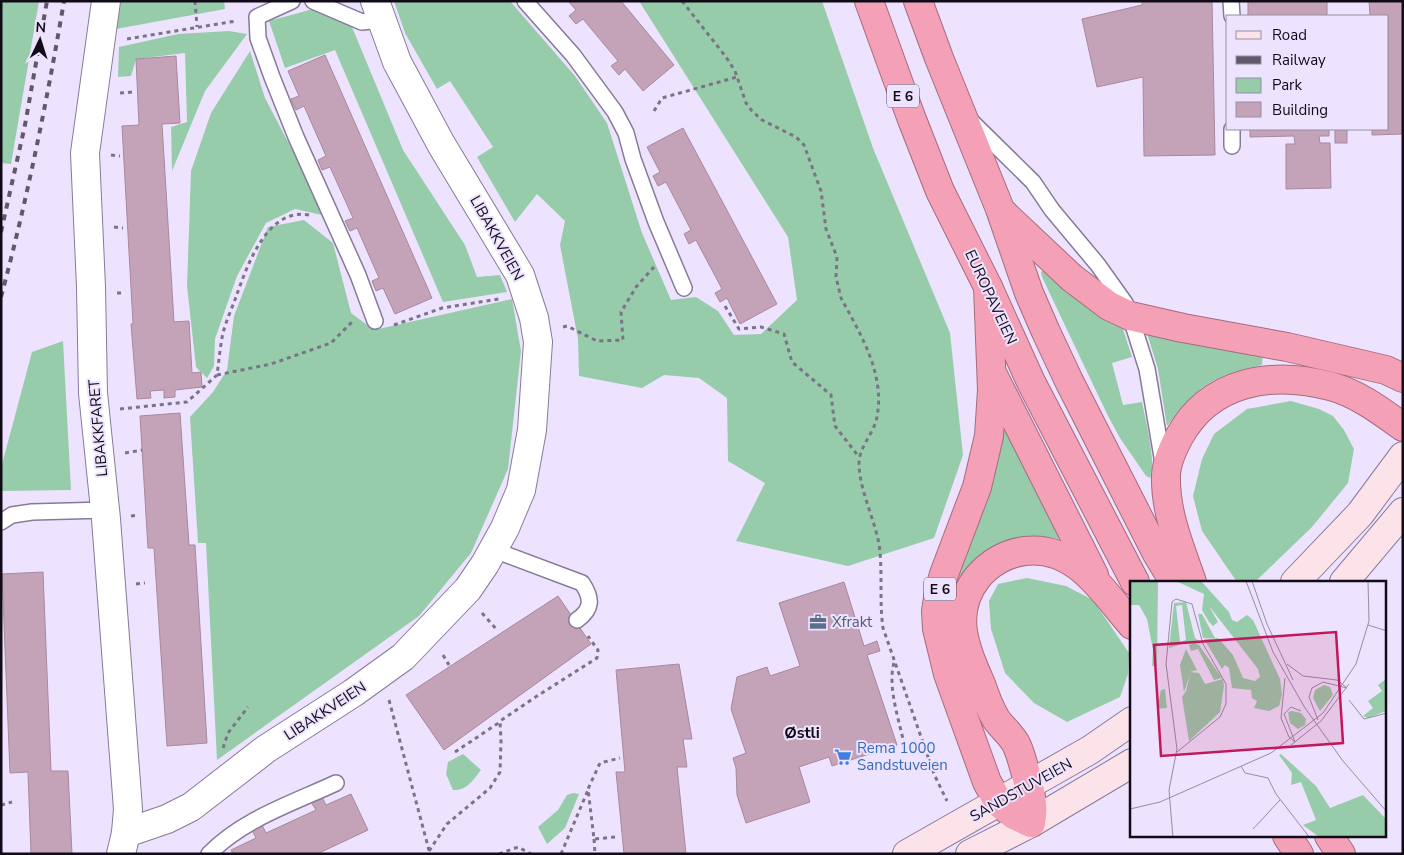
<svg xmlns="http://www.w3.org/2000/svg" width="1404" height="855" viewBox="0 0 1404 855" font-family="'Nunito Sans',sans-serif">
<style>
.green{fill:#97ccaa}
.building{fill:#c4a3b9;stroke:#a8889e}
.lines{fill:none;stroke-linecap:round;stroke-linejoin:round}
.lane-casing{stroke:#877a99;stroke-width:18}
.street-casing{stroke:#877a99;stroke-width:30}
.secondary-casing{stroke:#877a99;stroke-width:30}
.highway-casing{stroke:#a46c7e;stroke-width:30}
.path{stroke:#7b7387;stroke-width:3;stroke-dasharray:4 4;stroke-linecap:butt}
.lane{stroke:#fff;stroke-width:15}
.street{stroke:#fff;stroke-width:28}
.secondary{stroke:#fce2e9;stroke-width:28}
.highway{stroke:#f4a0b6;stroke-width:28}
.rail{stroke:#61596b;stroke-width:4;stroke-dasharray:6 6;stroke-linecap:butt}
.labels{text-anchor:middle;stroke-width:4;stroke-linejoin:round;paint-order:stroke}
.shield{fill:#eee3ff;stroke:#534c5d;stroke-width:1}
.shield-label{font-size:14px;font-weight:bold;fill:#100b17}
.street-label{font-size:15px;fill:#100b17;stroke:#eee3ff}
.service-label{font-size:15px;fill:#4e5e75;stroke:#eee3ff;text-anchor:start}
.shop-label{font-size:15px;fill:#366cbe;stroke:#eee3ff;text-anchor:start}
.neighbourhood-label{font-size:16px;font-weight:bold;fill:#100b17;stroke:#eee3ff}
.inset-road{fill:none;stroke:#958da2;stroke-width:1}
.view{fill:#c2185b;fill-opacity:0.15;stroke:#c2185b;stroke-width:2.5}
.inset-edge{fill:none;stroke:#100b17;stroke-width:2.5}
</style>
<rect width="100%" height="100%" fill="#eee3ff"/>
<g class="green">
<polygon points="1,1 39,1 11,164 1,163"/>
<polygon points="121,1 224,1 225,9 116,29"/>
<polygon points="394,1 510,1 575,76 607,123 642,233 671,300 696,297 718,311 734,335 761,334 797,300 788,237 639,1 822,1 873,148 950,333 963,455 934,538 848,566 736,541 765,483 728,461 727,398 699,378 664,375 642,388 579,376 578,339 560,245 565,221 537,194 515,222 477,157 493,147 450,81 437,89 405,33"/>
<polygon points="313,9 352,27 403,150 465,245 477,277 500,275 507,292 443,302 335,50 285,68 269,21"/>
<polygon points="229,31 247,34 205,91 172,171 171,127 187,122 185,53 136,59 131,76 118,77 119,47 178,34"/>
<polygon points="250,51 265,98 319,201 322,215 295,209 266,223 237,276 215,339 214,366 207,378 196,367 187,286 191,171 211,113"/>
<polygon points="304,220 333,243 351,313 374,330 512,299 521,351 508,469 471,553 419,616 217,760 206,543 198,543 190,417 213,392 227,370 234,316 268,227"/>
<path d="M1045,269L1122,326L1132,357L1112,363L1123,405L1142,402C1145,418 1157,465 1150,478L1146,476L1120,438L1108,416L1042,277L1041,272Z"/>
<path d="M1147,333L1263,354L1262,365C1214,375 1196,386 1167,426L1158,369Z"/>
<polygon points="63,341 71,490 1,491 1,468 32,352"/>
<polygon points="1291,401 1319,409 1333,416 1344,430 1354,449 1348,483 1312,527 1255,582 1237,582 1202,531 1193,496 1202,459 1214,434 1247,409"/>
<path d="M1007,426L1062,537L1058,539C1032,532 999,538 978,557C972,563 967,571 961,578L955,575L1002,429Z"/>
<polygon points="1027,578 1066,586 1093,600 1129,653 1128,674 1120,697 1067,722 1034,703 1005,673 991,629 989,601 998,584"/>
<path d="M463,754L481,770C473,780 467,791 453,790L446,774L448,762Z"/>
<polygon points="573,793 579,794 565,828 547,844 538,827 558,810 567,795"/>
</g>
<g class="building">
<polygon points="568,1 621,1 674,65 643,91 625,69 619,75 611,66 618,61 583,19 576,24 569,16 576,10"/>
<polygon points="1142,1 1212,1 1215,155 1144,156 1143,77 1097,87 1082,19 1142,5"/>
<rect x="1248" y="1" width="79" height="15"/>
<polygon points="1369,1 1403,1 1403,134 1372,135 1372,129 1388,129 1388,16 1370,16"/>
<polygon points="325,55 432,298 395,314 383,288 376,291 372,281 379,278 357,228 350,231 345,221 353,218 330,167 322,170 318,160 326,156 304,106 296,110 291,99 299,96 288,71"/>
<polygon points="176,56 180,123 162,124 174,322 189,321 192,373 201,372 202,387 175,390 175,397 164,398 164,390 150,391 151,398 137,399 131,324 133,324 122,126 139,125 136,59"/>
<polygon points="683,128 777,304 740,324 727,298 720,302 715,293 722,289 696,240 689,244 684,234 691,230 666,182 658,186 653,176 660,172 647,147"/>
<polygon points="1250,129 1329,129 1329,136 1319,136 1320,143 1330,143 1331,188 1286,189 1286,144 1295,144 1294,136 1250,137"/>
<rect x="1335" y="129" width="12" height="14"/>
<polygon points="180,413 189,545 195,545 207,743 167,746 154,548 148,548 140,416"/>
<polygon points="43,572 51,771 68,771 72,854 31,854 28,772 10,773 2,574"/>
<polygon points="844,582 864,646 877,641 880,651 867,655 897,745 832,766 829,757 799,767 810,802 746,823 737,795 736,768 733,758 746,753 731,709 737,677 767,667 770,676 800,666 779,603"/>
<polygon points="558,596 591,644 444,750 406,695"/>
<polygon points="679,664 692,739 683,739 687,767 677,767 686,854 624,854 616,772 625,772 616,670"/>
<polygon points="351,794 368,830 317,854 233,854 231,850 256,838 252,830 262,825 266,833 316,810 311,802 322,797 326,805"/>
</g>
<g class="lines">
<g class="lane-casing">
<g id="lane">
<polyline points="292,1 257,17 258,38 272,77 296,137 358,275 375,321"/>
<polyline points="313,1 362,22 381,20"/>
<polyline points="525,1 573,55 615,112 626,133 633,159 656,222 684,288"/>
<polyline points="1231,1 1232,16"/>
<polyline points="971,121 1033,182 1052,210 1098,265 1125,303 1135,331 1147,369 1163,463"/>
<polyline points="1232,146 1232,129"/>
<polyline points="1,522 12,515 32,512 105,510"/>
<path d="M494,550L582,583C592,598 593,609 577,620"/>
<path d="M209,854C243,819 293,803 336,783"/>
</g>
</g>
<g class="street-casing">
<g id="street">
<polyline points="106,1 85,153 91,287 93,393 106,519 128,809 126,833 121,854"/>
<polyline points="126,833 167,819 191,807 266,749 353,693 403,657 468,589 485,564 505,528 521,490 532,430 538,342 534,318 520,275 441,144 397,62 375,1"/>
</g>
</g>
<g class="secondary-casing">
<g id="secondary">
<polyline points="1295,582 1360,514 1403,456"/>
<polyline points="1344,582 1403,512"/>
<polyline points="907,854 1090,750 1132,721"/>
<polyline points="970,854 1031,823 1132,763"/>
</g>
</g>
<g class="highway-casing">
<g id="highway">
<polyline points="869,1 911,117 940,191 988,287 1031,382 1135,582"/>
<polyline points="918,1 939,58 1000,209 1029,293 1046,332 1069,381 1156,552 1174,582"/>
<polyline points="1004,214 1072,278 1109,306 1130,316 1183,328 1287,347 1386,370 1403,378"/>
<path d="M988,287L992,390L989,436L977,487L944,574L939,592L936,611L937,629L948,674L987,782L999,803L1014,815L1031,823C1032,817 1033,811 1032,804C1031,792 1022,757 1017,746C1013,736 1002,728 996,719C990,709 985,696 981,684C965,648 950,613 977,578C989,563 1007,553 1025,551C1076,545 1103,592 1132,625"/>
<polyline points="994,377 1094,575"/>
<path d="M1192,582C1181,550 1166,515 1166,480C1165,466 1172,450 1179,437C1210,380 1272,371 1330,386C1357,393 1381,411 1403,427"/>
<polyline points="1287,836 1299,854"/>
<polyline points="1329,836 1341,854"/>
</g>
</g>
<g class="path">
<polyline points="195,1 197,27"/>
<path d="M682,1L726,57L735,71L746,103L752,111L762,120L796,137L804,145L821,191L826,229L837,257L836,277L841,298C861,335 887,377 876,421C872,435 859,448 859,463C859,489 874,517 879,544C883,572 879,600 883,628L934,774L947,801"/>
<polyline points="127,39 236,21"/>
<polyline points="120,93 133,92"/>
<polyline points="654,111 662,98 737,77"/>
<polyline points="111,155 120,156"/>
<polyline points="114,227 123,228"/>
<polyline points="117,293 125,293"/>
<polyline points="725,306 739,329 761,327 784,334 792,362 831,395 835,426 859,457"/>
<polyline points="394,325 442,308 499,299"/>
<polyline points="563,327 567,326 597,341 623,340 621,312 636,287 654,267"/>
<polyline points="217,375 271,364 331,343 353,321"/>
<path d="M120,409L187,402L217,375C219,361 220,347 223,333C226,321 232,308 236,297C247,266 267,207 309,215"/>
<polyline points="125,453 142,450"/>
<polyline points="131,516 139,515"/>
<polyline points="136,584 145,583"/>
<polyline points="482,613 498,631"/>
<polyline points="443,655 449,665"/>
<path d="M894,663C887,687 900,723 905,748"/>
<polyline points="389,700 430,854"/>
<polyline points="223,748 228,733 248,707"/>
<polyline points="455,752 500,722"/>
<polyline points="1,805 12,802"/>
<polyline points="615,837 594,839 588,789 600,763 620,758"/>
<polyline points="594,839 595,854"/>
<polyline points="429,851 447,824 490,788 500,772 501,741 500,721 534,698 597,658 598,650 588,636"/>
<polyline points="499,854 518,847 531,854"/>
<polyline points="561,854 588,790"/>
</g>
<use href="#lane" class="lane"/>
<use href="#street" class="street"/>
<use href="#secondary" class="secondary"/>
<use href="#highway" class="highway"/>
<g class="rail">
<polyline points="1,232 25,125 47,1"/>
<path d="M1,297C27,200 47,101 64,1"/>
</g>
</g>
<defs>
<g id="office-bare" transform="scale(1.35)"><path d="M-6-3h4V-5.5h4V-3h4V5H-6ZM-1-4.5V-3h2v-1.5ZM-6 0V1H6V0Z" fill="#5c6f8a" stroke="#eee3ff" stroke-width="2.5" paint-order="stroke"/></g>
<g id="supermarket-bare" transform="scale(1.35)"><path d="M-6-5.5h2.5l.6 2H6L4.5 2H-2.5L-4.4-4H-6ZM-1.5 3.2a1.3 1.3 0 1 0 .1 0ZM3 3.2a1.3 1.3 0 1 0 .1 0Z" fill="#3f7fe0" stroke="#eee3ff" stroke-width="2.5" paint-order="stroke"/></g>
</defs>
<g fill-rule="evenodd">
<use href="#office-bare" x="818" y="622"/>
<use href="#supermarket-bare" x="843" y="757"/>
</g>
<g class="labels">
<g class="shield">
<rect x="887" y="84.5" width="32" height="23" rx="4"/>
<rect x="924" y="577.5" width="32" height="23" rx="4"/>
</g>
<g class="shield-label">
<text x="903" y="101">E 6</text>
<text x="940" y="594">E 6</text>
</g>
<g class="street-label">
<text transform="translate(497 238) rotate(61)" y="5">LIBAKKVEIEN</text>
<text transform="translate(991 297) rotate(65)" y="5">EUROPAVEIEN</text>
<text transform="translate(98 428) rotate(-95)" y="5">LIBAKKFARET</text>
<text transform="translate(325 711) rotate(-33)" y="5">LIBAKKVEIEN</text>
<text transform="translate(1021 790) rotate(-29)" y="5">SANDSTUVEIEN</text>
</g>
<g class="service-label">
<text x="832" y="627">Xfrakt</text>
</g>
<g class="shop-label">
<text x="857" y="753">Rema 1000<tspan x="857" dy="17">Sandstuveien</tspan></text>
</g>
<g class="neighbourhood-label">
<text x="802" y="738">Østli</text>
</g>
</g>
<g transform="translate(1130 581)">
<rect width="256" height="256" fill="#eee3ff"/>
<path d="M0,0H28L27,85H22L23,69L17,38L9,24H0ZM46,0H71L99,31L102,39L107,41L117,34L123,39L150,98L152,114L149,125L139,130L124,127L127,120L122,117L121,109L102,107L99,87L95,84L92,88L74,58L88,57L103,74L113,97L125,100L130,96L128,88L79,25L88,41L83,45L79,41L72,29L74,13ZM56,21L65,57L70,61L62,60L39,67L44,22ZM52,24L56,59L50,61L46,25ZM68,33H72L85,57H73ZM64,62L69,64L92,97L84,99L68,68L61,70L59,64ZM56,68L67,89L60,91L69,92L75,103L93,98L94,105L90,131L59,160L52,116L56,110L60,93L54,111L50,84ZM256,98V130L238,137L233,135L243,127L238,120L252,110L248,104ZM194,104L200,106L203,114L190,130L183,117L185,109ZM35,108L37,127L27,128L31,109ZM162,130L171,132L176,138L175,144L168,148L160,142L158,131ZM151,173L186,205L200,227L233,214L256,238V256H189L173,244L186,239L171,201L161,204L162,192L149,174Z" fill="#97ccaa" fill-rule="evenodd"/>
<path class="inset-road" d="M116,0L143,71L175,127L213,180L257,231M122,0L137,43L163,99M238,44L257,50M0,61V97M157,83L173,95L207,99L217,107M155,97L151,137L159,156L165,161M219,119L234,138L257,132M188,139L179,116L182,107L193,101L217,107M165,161L154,133L161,126L171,130M161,164L191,140L219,103M141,172L193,132L226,83L239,40L238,0M111,185L115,192L138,197L146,213L180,257M0,228L30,221L141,172M123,248L150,219M43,257L39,209L47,168L36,83L42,21L46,18L62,23L73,63L96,103V123L90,136L47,171"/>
<path class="view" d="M206,51L213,162L31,175L24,64Z"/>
<rect width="256" height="256" class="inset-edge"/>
</g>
<rect width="1404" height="855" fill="none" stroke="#100b17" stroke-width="5"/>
<rect x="1226" y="15" width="162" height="115" fill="#eee3ff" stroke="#958da2"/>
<rect x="1236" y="31" width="25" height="8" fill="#fce2e9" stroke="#958da2"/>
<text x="1272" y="40" font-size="15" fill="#100b17">Road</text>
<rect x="1236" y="56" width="25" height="8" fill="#61596b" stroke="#958da2"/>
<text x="1272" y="65" font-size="15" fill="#100b17">Railway</text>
<rect x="1236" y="78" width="25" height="15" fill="#97ccaa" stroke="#958da2"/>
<text x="1272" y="90" font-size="15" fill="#100b17">Park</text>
<rect x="1236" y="102" width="25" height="15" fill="#c4a3b9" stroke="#958da2"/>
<text x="1272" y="115" font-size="15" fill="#100b17">Building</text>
<g transform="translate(40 40) rotate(4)" stroke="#eee3ff" stroke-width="4" paint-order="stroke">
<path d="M0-4L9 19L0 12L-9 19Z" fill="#100b17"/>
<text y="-8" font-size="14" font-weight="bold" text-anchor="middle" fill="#100b17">N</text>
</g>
</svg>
